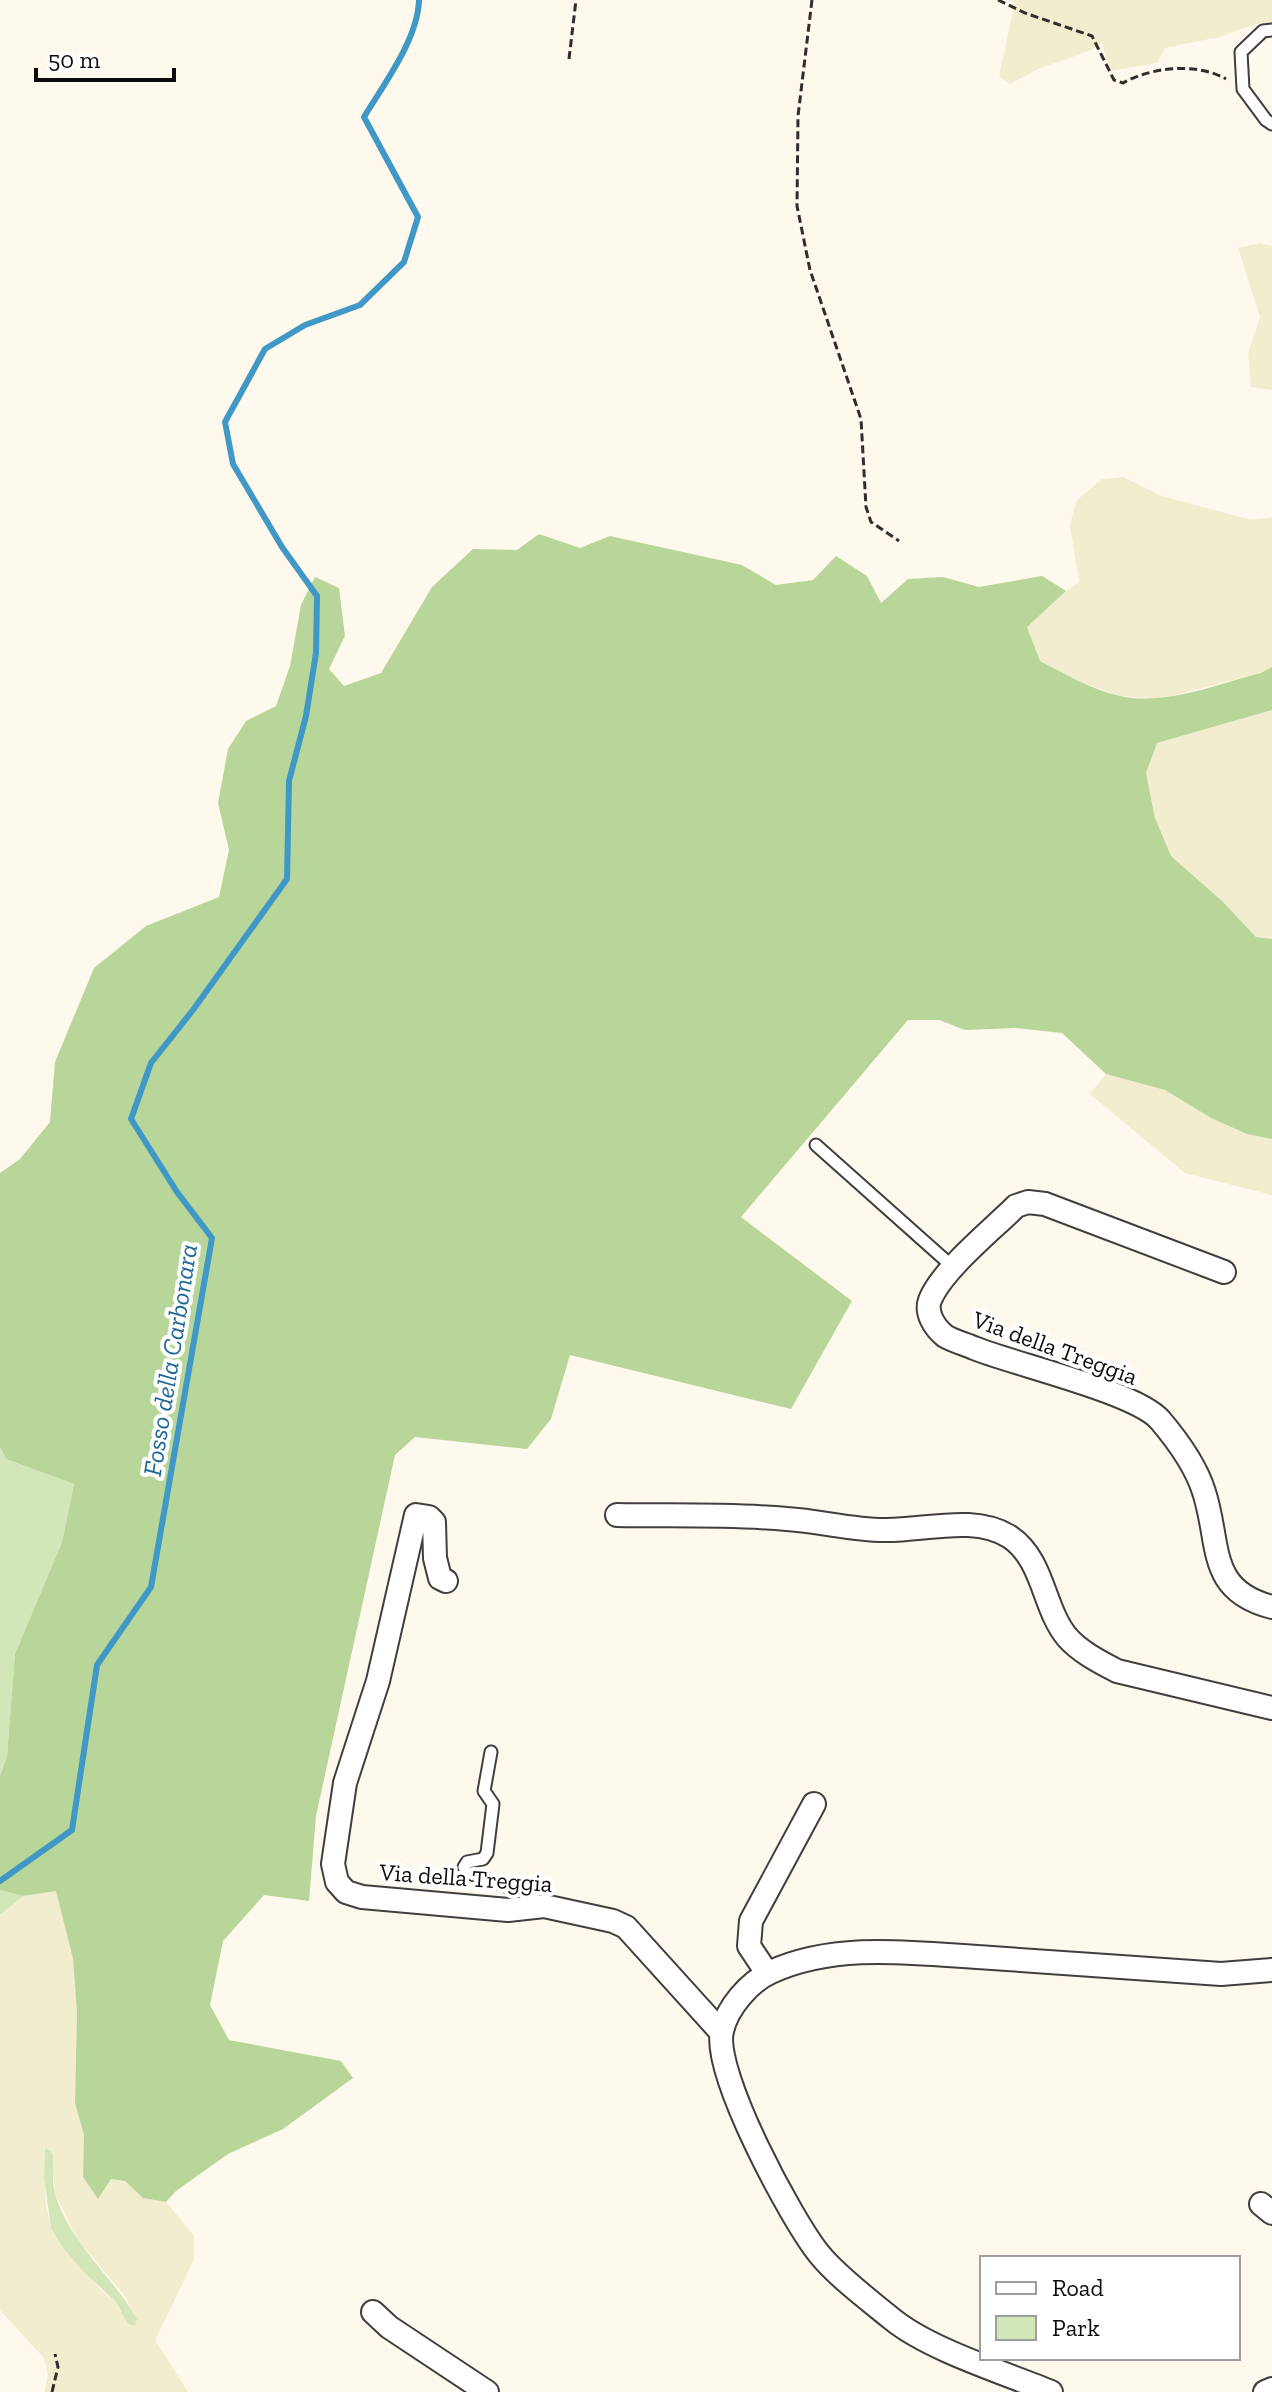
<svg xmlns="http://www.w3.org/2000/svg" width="1272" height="2392" viewBox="0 0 1272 2392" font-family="'Zilla Slab',serif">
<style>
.farmland{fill:#f2edce;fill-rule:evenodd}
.green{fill:#d3e6b8}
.forest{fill:#b8d699}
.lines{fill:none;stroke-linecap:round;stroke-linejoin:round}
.stream{stroke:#3f98c5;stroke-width:6}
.lane-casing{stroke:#3f3f3f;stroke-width:15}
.street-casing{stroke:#3f3f3f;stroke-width:26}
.path{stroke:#2e2e2e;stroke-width:3;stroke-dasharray:8 4;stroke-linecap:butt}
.lane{stroke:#fff;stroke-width:11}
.street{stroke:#fff;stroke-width:22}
.labels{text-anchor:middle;stroke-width:8;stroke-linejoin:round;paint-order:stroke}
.street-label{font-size:24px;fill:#0c0c0c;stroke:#fff}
.water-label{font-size:26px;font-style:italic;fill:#1d6996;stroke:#fff}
</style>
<rect width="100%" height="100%" fill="#fef9ec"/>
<g class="farmland">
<polygon points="1011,0 1272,0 1272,23 1256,24 1219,37 1165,48 1157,63 1110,71 1102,43 1089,51 1038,69 1010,84 999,76 1015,3"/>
<polygon points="1260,243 1272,246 1272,390 1251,387 1248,353 1260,317 1238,248"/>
<polygon points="1123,477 1162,496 1251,520 1272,517 1272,667 1261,673 1160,699 1120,696 1082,683 1040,661 1027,627 1066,591 1079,582 1070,525 1077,500 1102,479"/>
<polygon points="1272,710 1272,939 1256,937 1222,901 1171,856 1155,818 1146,773 1157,743"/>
<polygon points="1106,1074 1165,1090 1211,1118 1247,1134 1272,1139 1272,1195 1185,1173 1090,1094"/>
<path d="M56,1890L73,1959L77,2013L75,2102L84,2135L83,2177L98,2198L110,2179L125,2181L143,2198L166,2202L194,2236V2260L155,2340L188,2392H44L48,2375L44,2358L0,2310V1915L23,1896ZM51,2151L55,2193L77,2239L124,2295L137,2319L120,2311L116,2302L101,2290L51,2228L46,2204L44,2155Z"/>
</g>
<g class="green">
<polygon points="0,1447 6,1459 74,1484 62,1542 15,1654 7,1756 0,1776"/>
<polygon points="0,1890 23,1896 0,1915"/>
<path d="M45,2148L51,2151L53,2155C53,2167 52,2182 55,2193C68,2241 113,2277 137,2319L135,2326L128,2324L116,2302L83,2271L63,2248L51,2228L44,2177Z"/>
</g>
<path class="forest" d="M539,534L580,548L610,536L742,565L776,585L813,580L836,556L867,576L881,603L908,579L943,577L979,587L1042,576L1066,591L1027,627L1040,661C1065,674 1092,690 1120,696C1166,706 1217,684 1261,673L1272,667V710L1157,743L1146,773L1155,818L1171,856L1222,901L1256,937L1272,939V1139L1247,1134L1211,1118L1165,1090L1106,1074L1062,1033L1016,1028L965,1030L939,1020H908L741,1217L852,1301L791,1409L570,1355L551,1419L527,1449L415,1437L395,1455L316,1816L309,1901L264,1895L223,1941L210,2005L229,2040L341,2061L353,2078L283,2129L228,2154L176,2191L166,2202L143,2198L125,2181L111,2179L98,2199L83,2177L84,2135L75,2103L77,2013L73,1959L56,1891L23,1896L0,1890V1776L7,1756L15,1654L62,1542L74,1484L6,1459L0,1447V1173L20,1159L50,1122L55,1062L94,968L146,926L219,897L229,850L218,803L228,749L246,721L276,706L290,666L301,605L315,577L339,588L345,636L329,669L344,686L381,673L432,587L473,549L517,550Z"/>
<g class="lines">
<path class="stream" d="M0,1881L72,1830L97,1665L151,1587L212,1238L177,1192L131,1119L151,1063L193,1010L287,879L289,781L306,716L316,653L317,596L282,547L233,464L225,422L265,349L305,325L360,305L404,262L418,217L364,117C384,84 418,39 419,0"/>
<g class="lane-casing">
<g id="lane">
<polyline points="1272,30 1263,31 1241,52 1243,89 1266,120 1272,124"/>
<polyline points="816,1145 953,1267"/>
<polyline points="491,1752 484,1791 493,1804 487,1853 483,1859 467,1862 464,1867 466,1872 523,1892 540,1903"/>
</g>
</g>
<g class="street-casing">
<g id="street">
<path d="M1224,1272L1045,1204L1028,1202L1016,1206C992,1230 942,1270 930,1300C925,1313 935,1328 945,1336C953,1341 965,1344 974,1348C1013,1364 1136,1392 1160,1420C1177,1440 1196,1466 1204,1492C1221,1544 1206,1590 1272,1607"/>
<path d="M617,1515C673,1516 731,1514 787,1519C820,1521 851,1530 884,1530C924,1531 974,1514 1010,1537C1044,1560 1043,1608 1067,1637C1080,1652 1100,1662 1117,1671L1272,1708"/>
<polyline points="446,1581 440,1578 435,1558 434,1522 429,1517 416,1515 378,1681 345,1783 333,1864 337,1882 346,1892 362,1897 508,1910 544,1906 613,1921 626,1927 721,2032"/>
<polyline points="767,1973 749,1946 751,1921 814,1804"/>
<polyline points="1261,2204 1272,2213"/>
<polyline points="373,2312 389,2327 487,2392"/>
<path d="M1051,2392C1005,2373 930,2350 892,2319C870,2301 838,2277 820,2255C792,2221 712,2072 722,2031C727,2008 749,1982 771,1972C839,1941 919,1954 992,1958C1068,1963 1145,1969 1221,1974L1272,1970"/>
<polyline points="1265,2392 1272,2389"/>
</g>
</g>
<g class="path">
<polyline points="812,0 798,116 797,206 810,270 861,419 866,507 871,522 899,541"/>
<path d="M998,0L1025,13L1092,36L1114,80L1123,83C1152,67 1196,62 1226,79"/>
<polyline points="569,59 576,0"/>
<polyline points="52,2392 58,2367 55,2354"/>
</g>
<use href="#lane" class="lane"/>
<use href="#street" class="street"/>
</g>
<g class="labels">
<g class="street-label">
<text transform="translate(1055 1348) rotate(20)" y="8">Via della Treggia</text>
<text transform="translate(466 1878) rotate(4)" y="8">Via della Treggia</text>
</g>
<g class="water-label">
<text transform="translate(170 1360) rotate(-81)" y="9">Fosso della Carbonara</text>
</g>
</g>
<rect x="980" y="2256" width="260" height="104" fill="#ffffff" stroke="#9e9e9e" stroke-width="2"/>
<rect x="996" y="2282" width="40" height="12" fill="#ffffff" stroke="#9e9e9e" stroke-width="2"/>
<text x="1052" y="2296" font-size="24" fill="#0c0c0c">Road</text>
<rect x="996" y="2316" width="40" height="24" fill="#d3e6b8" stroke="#9e9e9e" stroke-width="2"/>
<text x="1052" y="2336" font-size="24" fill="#0c0c0c">Park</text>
<path d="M36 68v12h138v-12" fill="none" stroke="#0c0c0c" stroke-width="4"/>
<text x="48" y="68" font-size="24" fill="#0c0c0c" stroke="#ffffff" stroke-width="6" paint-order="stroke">50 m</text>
</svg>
